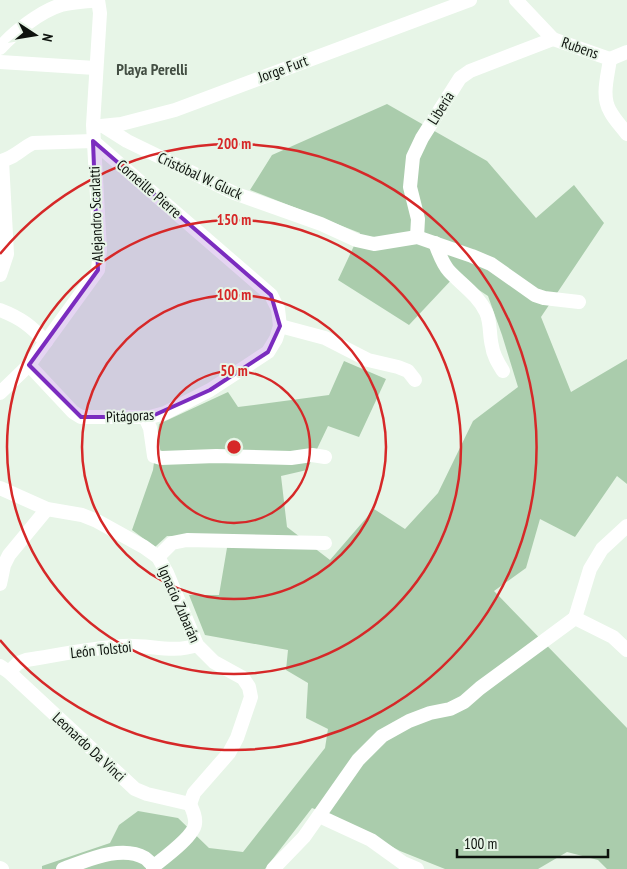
<svg xmlns="http://www.w3.org/2000/svg" width="627" height="869" viewBox="0 0 627 869" font-family="'PT Sans Narrow',sans-serif">
<style>
.green{fill:#aaccac}
.lines{fill:none;stroke-linecap:round;stroke-linejoin:round}
.minor{stroke:#fff;stroke-width:14}
.marked{fill:#7b2cbf;fill-opacity:0.2;stroke:#7b2cbf;stroke-width:4;stroke-linejoin:round}
.ring{fill:none;stroke:#d62828;stroke-width:2.5}
.labels{text-anchor:middle;stroke-width:4;stroke-linejoin:round;paint-order:stroke}
.street-label{font-size:15px;fill:#0d120d;stroke:#e7f5e7}
.neighbourhood-label{font-size:16px;font-weight:bold;fill:#434e43;stroke:#e7f5e7}
.centre{fill:#d62828;stroke:#e7f5e7;stroke-width:2.5}
.ring-label{font-size:15px;text-anchor:middle;font-weight:bold;fill:#d62828;stroke:#e7f5e7;stroke-width:4;stroke-linejoin:round;paint-order:stroke}
</style>
<rect width="100%" height="100%" fill="#e7f5e7"/>
<polygon class="green" points="387,104 487,161 536,218 574,185 604,223 541,317 571,392 627,359 627,484 617,476 575,537 540,519 526,568 494,591 627,728 627,869 607,869 598,860 567,852 538,869 445,869 400,851 338,818 312,808 265,869 42,869 42,866 110,843 119,825 138,811 178,818 209,848 243,852 325,748 328,729 306,718 308,683 286,670 288,650 205,635 189,595 219,595 229,536 167,536 155,547 132,530 153,470 159,424 228,392 238,407 329,395 344,361 386,379 359,437 328,426 307,470 281,476 287,527 330,560 374,509 405,529 438,493 473,421 518,387 502,335 488,296 456,275 409,325 338,280 360,233 250,190 272,155"/>
<g class="lines">
<g class="minor">
<path d="M516,0L553,39L610,59C608,75 601,96 610,111C614,119 621,126 627,134"/>
<path d="M0,48C14,32 41,11 61,5C72,2 85,2 96,0"/>
<polyline points="610,59 627,52"/>
<polyline points="0,62 95,68"/>
<polyline points="101,126 121,124 175,110 470,0"/>
<polyline points="105,127 127,141 234,193 321,224 356,240 374,244 417,237 472,256 491,264 535,295 544,298 579,302"/>
<path d="M0,161C13,159 21,149 33,143L93,141L271,295L278,309L280,326L276,339L268,352L210,390L165,413L150,417H81L73,412L29,365"/>
<polyline points="417,237 418,219 410,187 413,157 422,138 460,78 470,71 553,39"/>
<path d="M435,243C439,253 442,263 449,271C461,284 478,295 486,312C491,322 489,335 492,346C493,355 498,363 503,371"/>
<polyline points="0,275 7,254 2,161"/>
<path d="M0,310C21,318 31,326 46,342"/>
<polyline points="280,326 325,338 368,360 398,367 408,371 415,380"/>
<polyline points="0,393 29,365 98,270 100,250 93,125 100,13 98,0"/>
<polyline points="145,417 150,428 154,456 161,458 216,456 291,458 312,455 325,457"/>
<polyline points="0,488 47,509 82,515 97,521 144,547 158,557 167,573 197,645 214,662 243,678 249,687 251,697 237,738 229,753 194,793 190,804"/>
<polyline points="158,557 172,543 187,540 325,543"/>
<polyline points="0,584 4,565 9,555 47,509"/>
<polyline points="575,618 590,569 602,549 627,526"/>
<polyline points="575,618 613,637 627,650"/>
<polyline points="0,666 9,672 135,789 147,794 190,804"/>
<path d="M9,672L18,663L26,660C58,655 91,648 123,646C148,644 172,654 197,645"/>
<polyline points="319,816 371,840 403,863 417,869"/>
<polyline points="0,868 2,869"/>
<path d="M63,869C86,861 121,844 145,858C148,860 151,864 154,866"/>
<path d="M153,869L154,866C164,858 194,836 195,824C196,817 193,811 190,804"/>
<polyline points="273,869 304,837 358,760 382,736 409,721 430,713 450,709 464,702 480,688 575,618"/>
</g>
</g>
<path class="marked" d="M93,141L271,295L280,326L268,352L210,390L150,417H81L29,365L98,270Z"/>
<g class="ring">
<circle cx="234" cy="447" r="76"/>
<circle cx="234" cy="447" r="152"/>
<circle cx="234" cy="447" r="227"/>
<path d="M0 254A303 303 0 1 1 0 640"/>
</g>
<g class="labels">
<g class="street-label">
<text transform="translate(580 48) rotate(19)" y="5">Rubens</text>
<text transform="translate(283 69) rotate(-20)" y="5">Jorge Furt</text>
<text transform="translate(441 108) rotate(-58)" y="5">Liberia</text>
<text transform="translate(200 176) rotate(25)" y="5">Cristóbal W. Gluck</text>
<text transform="translate(149 189) rotate(41)" y="5">Corneille Pierre</text>
<text transform="translate(96 214) rotate(-92)" y="5">Alejandro Scarlatti</text>
<text transform="translate(130 416) rotate(-3)" y="5">Pitágoras</text>
<text transform="translate(179 604) rotate(66)" y="5">Ignacio Zubarán</text>
<text transform="translate(101 650) rotate(-6)" y="5">León Tolstoi</text>
<text transform="translate(89 747) rotate(43)" y="5">Leonardo Da Vinci</text>
</g>
<g class="neighbourhood-label">
<text x="152" y="75">Playa Perelli</text>
</g>
</g>
<circle cx="234" cy="447" r="8" class="centre"/>
<g class="ring-label">
<text x="234" y="149">200 m</text>
<text x="234" y="225">150 m</text>
<text x="234" y="300">100 m</text>
<text x="234" y="376">50 m</text>
</g>
<g transform="translate(35 35) rotate(102)" stroke="#e7f5e7" stroke-width="4" paint-order="stroke">
<path d="M0-4L9 19L0 12L-9 19Z" fill="#0d120d"/>
<text y="-8" font-size="14" font-weight="bold" text-anchor="middle" fill="#0d120d">N</text>
</g>
<path d="M457 849v8h151v-8" fill="none" stroke="#0d120d" stroke-width="2.5"/>
<text x="464" y="849" font-size="15" fill="#0d120d" stroke="#e7f5e7" stroke-width="4" paint-order="stroke">100 m</text>
</svg>
